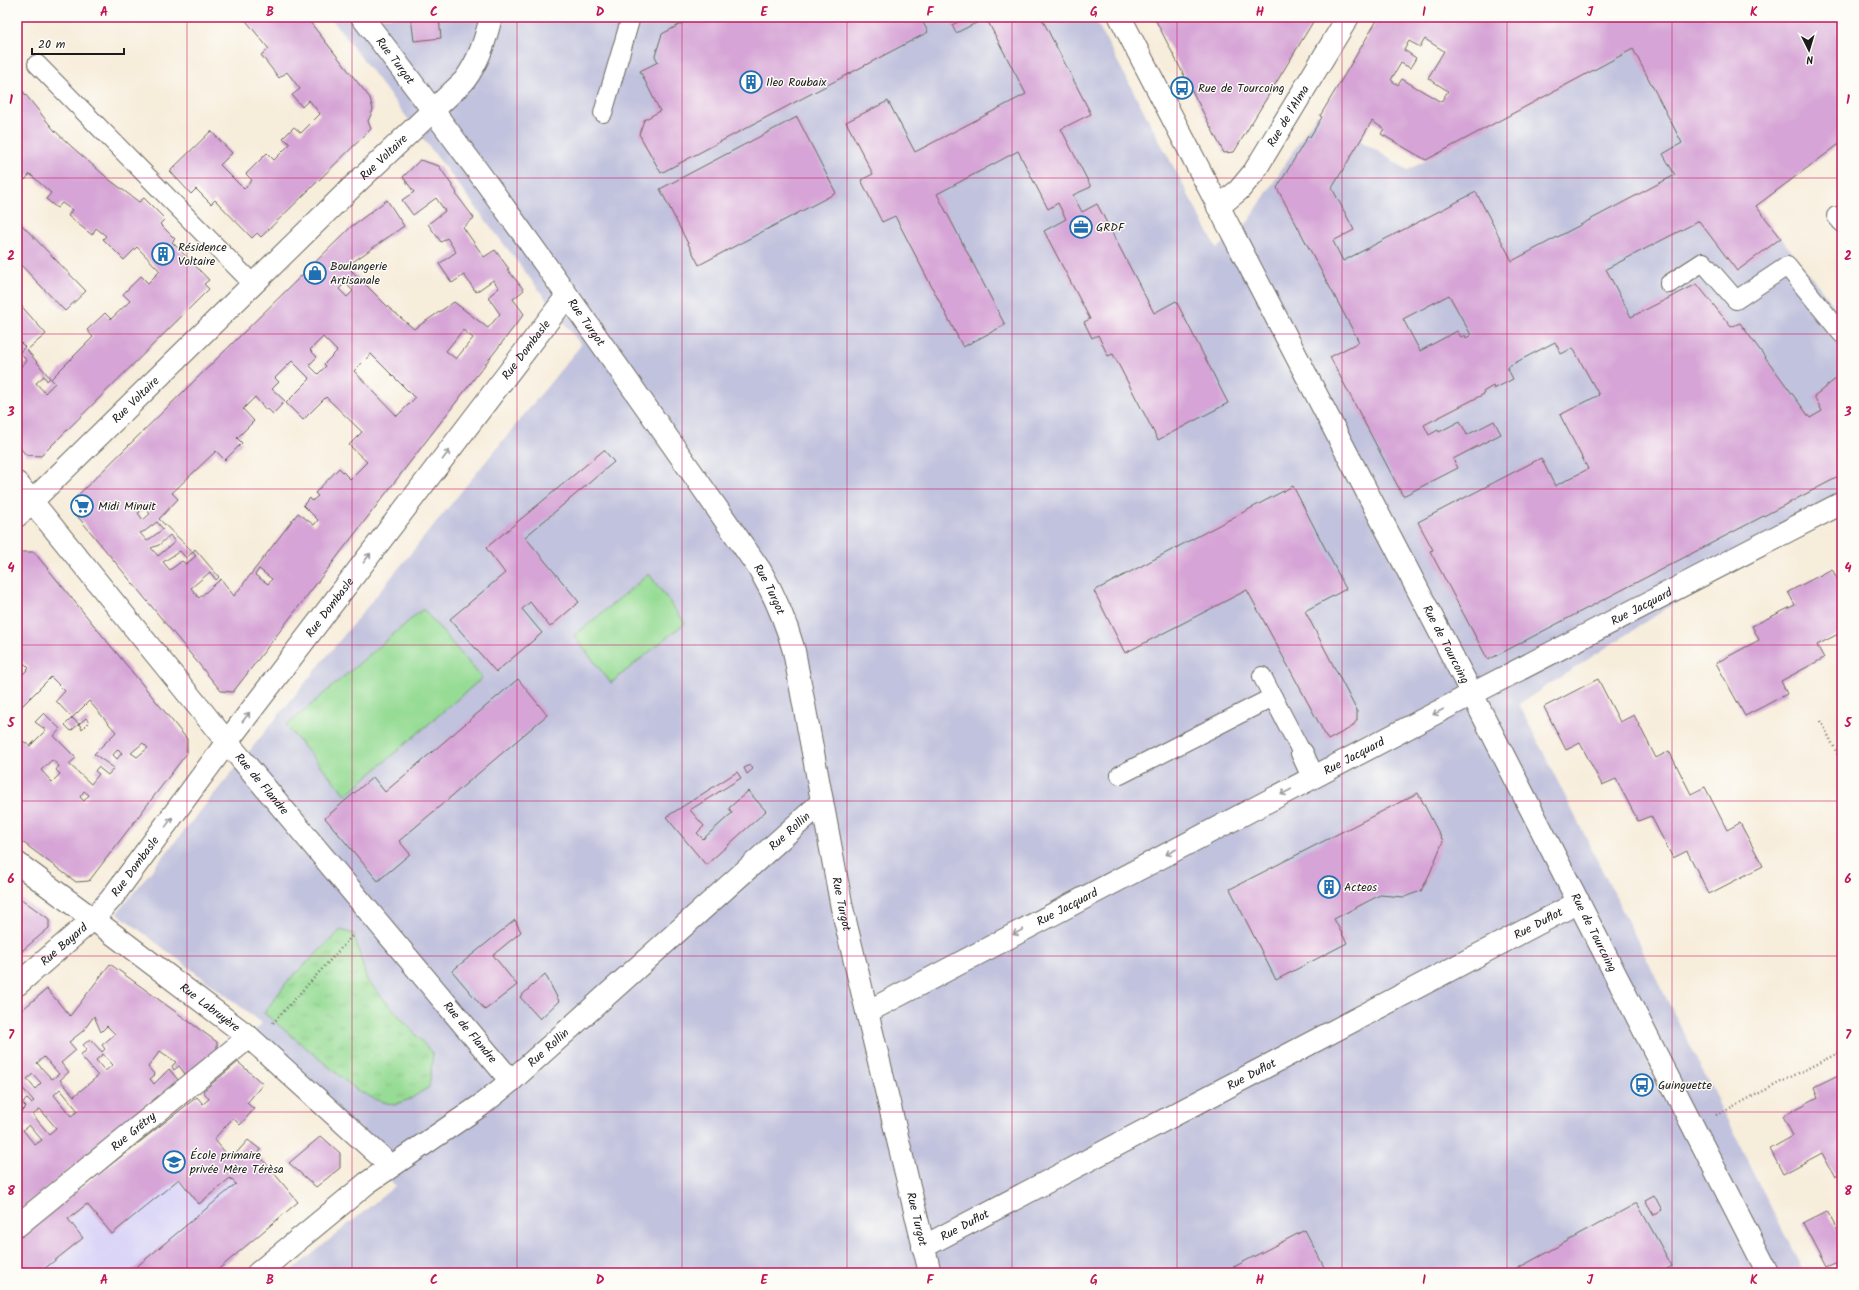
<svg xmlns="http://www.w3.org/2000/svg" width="1859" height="1290" viewBox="0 0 1859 1290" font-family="Kalam,sans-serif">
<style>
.built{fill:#dbd6f7}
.industrial{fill:#c1c2dd}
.grass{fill:url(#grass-tufts);stroke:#5a7c58}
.pitch{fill:#97dc95;stroke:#5a7c58}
.building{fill:#d6a4d6;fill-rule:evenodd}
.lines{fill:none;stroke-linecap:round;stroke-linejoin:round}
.lane-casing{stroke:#69655f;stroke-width:20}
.street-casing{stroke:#69655f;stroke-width:24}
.path{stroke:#69655f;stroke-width:2.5;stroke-dasharray:1 3;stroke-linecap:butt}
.lane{stroke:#fff;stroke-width:18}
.street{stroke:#fff;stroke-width:22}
.oneway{stroke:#999}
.grid{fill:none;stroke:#c2185b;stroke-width:1;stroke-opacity:0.55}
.labels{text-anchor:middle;stroke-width:3;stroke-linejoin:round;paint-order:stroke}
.street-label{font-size:12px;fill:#1c1c1c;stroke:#fdfcf7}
.poi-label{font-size:12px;fill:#1c1c1c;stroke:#fdfcf7;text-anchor:start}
.neatline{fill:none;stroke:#c2185b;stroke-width:1.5}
.grid-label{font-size:13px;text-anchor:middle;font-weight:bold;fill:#c2185b}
</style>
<defs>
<pattern id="grass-tufts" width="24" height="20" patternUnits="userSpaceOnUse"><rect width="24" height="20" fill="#97dc95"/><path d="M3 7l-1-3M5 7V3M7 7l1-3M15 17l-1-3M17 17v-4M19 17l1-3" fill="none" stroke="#82bc80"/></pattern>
</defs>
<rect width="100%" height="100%" fill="#fdfcf7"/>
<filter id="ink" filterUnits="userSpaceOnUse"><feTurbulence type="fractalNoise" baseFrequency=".025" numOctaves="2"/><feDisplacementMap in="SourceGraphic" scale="8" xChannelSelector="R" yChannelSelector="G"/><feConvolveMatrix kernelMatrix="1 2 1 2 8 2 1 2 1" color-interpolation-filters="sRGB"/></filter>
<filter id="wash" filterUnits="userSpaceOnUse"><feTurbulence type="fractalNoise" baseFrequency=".012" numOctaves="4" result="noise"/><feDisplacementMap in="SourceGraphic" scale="16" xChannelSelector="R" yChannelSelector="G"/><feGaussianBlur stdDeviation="0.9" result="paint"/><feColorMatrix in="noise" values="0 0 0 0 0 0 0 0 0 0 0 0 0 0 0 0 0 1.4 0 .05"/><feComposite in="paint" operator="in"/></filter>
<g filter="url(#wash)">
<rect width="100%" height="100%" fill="#f7eddb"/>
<polygon class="built" points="185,1105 280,1218 214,1273 17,1273 17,1239"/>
<polygon class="industrial" points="330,17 1094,17 1217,249 1248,222 1317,114 1408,170 1633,49 1682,143 1663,154 1699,221 1737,271 1781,238 1842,316 1842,495 1519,704 1804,1273 289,1273 395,1186 249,1037 262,1023 117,913 581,345"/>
<polygon class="grass" points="341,930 354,934 367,980 433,1054 429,1087 410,1099 394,1105 377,1100 358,1091 264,1013 287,982"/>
<g class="pitch">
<polygon points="649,574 685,623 611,683 574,636"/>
<polygon points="423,609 482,678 346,795 286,726"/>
</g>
<g id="blocks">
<g class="building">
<polygon points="243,17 306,17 370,98 373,110 368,121 371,129 261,237 257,233 252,238 215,200 211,204 196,189 191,194 170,171 211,131 232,153 220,165 244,189 252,180 246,174 267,153 274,160 290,144 283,138 294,127 301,133 320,114 309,100 302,107 292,95 300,89 287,72 279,78 261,55 269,49"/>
<polygon points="411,17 439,17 441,38 414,41"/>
<polygon points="694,17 920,17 928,32 661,173 639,134 644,120 660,111 640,71 658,62 655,56 662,34"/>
<polygon points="967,17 1041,17 1091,114 1061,129 1091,187 1073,195 1082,212 1097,204 1154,313 1176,301 1228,403 1158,440 1113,354 1108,356 1098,335 1092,338 1084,322 1090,319 1044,231 1066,219 1058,203 1048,209 1018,151 937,194 1005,325 963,347 895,216 882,222 861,180 873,174 846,122 888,101 915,152 1026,94 986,18 956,33 952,25"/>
<polygon points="1154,17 1316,17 1234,152 1224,153"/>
<path d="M1379,17H1517L1521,20L1523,17H1842V142L1756,206L1781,238L1737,271L1699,221L1606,269L1631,317L1697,284L1731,327L1740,323L1810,418L1822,411L1814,396L1842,374V475L1488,660L1430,551L1433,550L1418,522L1541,458L1555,486L1588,469L1560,415L1599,395L1573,348L1561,354L1555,342L1507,367L1513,379L1494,389L1493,386L1483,392L1484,394L1424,425L1429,435L1438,430L1439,432L1460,421L1467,435L1494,421L1501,434L1453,459L1458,468L1403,496L1330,357L1359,342L1277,188L1308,136L1310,137L1322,117L1320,116ZM1425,39L1444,51L1428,78L1448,91L1441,102L1402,79L1398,85L1391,80L1401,63L1410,68L1416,58L1404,50L1409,41L1420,47ZM1633,49L1682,143L1663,154L1675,175L1512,261L1476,192L1343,261L1333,241L1354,230L1332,188L1372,121L1384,129L1381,134L1426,160ZM1449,295L1471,335L1466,338L1465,335L1461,337L1457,331L1420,351L1403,319Z"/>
<polygon points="17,84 54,130 72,147 111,181 139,202 144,198 165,219 160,224 175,239 172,242 209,280 204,284 209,289 41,456 26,455 17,444 17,363 20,367 27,361 20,352 25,347 20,342 17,345 17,301 46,334 27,350 50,378 47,381 44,376 36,383 45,393 55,383 51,379 93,337 87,330 105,313 111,319 130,301 123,294 141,276 148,283 160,271 137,247 124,260 103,239 106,236 96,228 92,235 68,216 72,210 62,203 57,208 46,199 51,193 30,174 25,180 17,171"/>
<polygon points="797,117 836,193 699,265 660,189"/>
<path d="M420,160L439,166L457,193L456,194L474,218L463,227L484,257L495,250L509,269H507L524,290L513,299L524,314L233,692L221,691L74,512L75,498L352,226L387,200L404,226L347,266L388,307L414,329L454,302L488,328L500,314L488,297L499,288L493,280L476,292L464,275L452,283L439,264L456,252L447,238L441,242L428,224L445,211L436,198L413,215L402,200L414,192L403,177ZM345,283L353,291L347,297L339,289ZM463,330L473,338L456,359L446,351ZM323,337L337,351L324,364L326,366L318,374L309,365L317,357L310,350ZM371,354L415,398L397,416L354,371ZM292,361L310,379L286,403L303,420L326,397L362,432L349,445L367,462L350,479L339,468L315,493L318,496L312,501L310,498L303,505L318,520L314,525L298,513L234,596L221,579L199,598L191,588L210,572L216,580L219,577L195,549L193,552L196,556L186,564L182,561L170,570L163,562L180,551L186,558L193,552L159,519L178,499L172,493L216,451L225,460L242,443L237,438L254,421L243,409L255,397L266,410L268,409L273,414L285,401L272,389L279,382L275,378ZM145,508L150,514L143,520L138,513ZM157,522L163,529L147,541L140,533L145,531ZM170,535L175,542L158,556L151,548L159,545ZM259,569L272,579L268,584L255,575Z"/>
<polygon points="17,220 86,291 65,311 17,261"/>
<polygon points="604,450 614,462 525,537 579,602 550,627 530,602 522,609 542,633 496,672 450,619 505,573 486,548"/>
<polygon points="1293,486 1346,589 1305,611 1357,711 1357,720 1352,727 1328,740 1247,590 1125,653 1094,591"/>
<path d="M20,552H34L187,739V753L89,881L76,882L17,838V737L30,746L46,730L35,722L44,713L60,729L54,736L76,758L69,764L91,784L99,774L95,771L98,767L108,775L114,768L94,754L116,732L89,701L72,718L56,701L65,691L51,677L18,710L17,709V680L29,668L19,658L17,660V555ZM143,743L148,748L137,757L131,753ZM118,749L122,753L117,759L113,755ZM52,760L59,766L56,770L60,774L52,782L41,770ZM84,791L89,795L84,801L80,797Z"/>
<polygon points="1832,569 1842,589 1842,632 1817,645 1824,658 1781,681 1787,694 1745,716 1716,663 1759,640 1752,626 1795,605 1788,592"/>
<polygon points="518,679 547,715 399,841 410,854 378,881 325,818 373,777 385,792"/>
<polygon points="1598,679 1620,722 1634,715 1656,758 1669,751 1691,794 1705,787 1727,830 1740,823 1763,866 1709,894 1687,851 1673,858 1651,816 1638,821 1616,779 1602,785 1580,743 1566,750 1544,707"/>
<polygon points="72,718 79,724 71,731 65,725"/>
<polygon points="86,718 89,722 82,729 79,724"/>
<polygon points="750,765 753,769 747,774 744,768"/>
<polygon points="737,772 741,778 690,810 704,826 697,833 703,839 732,813 729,808 748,791 766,811 706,865 666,817"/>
<polygon points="1418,793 1443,841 1430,873 1421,891 1404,897 1380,895 1334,919 1347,943 1276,980 1230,889"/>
<polygon points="17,896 49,919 49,928 17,955"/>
<polygon points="515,920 521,932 493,955 517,985 485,1010 452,971"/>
<path d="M110,964L217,1042V1050L186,1075L179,1066L174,1070L172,1066L176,1062L160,1051L148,1067L155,1075L150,1079L154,1084L169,1069L179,1081L17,1212V1140L20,1137L17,1134V1116L26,1107L22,1103L27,1099L31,1103L34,1101L17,1082V1014L47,989L70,1016ZM94,1016L101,1032L107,1026L115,1034L102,1045L105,1049L102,1052L90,1039L83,1045L87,1050L80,1055L98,1076L74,1096L60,1080L69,1072L61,1063L76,1050L69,1042L83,1031ZM103,1054L113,1065L105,1071L96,1060ZM44,1057L59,1074L52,1079L37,1063ZM33,1074L41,1083L35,1089L27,1079ZM60,1089L78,1111L71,1116L54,1095ZM40,1109L56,1128L49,1134L33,1115ZM29,1125L42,1140L35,1145L23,1130Z"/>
<polygon points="545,974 559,1001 540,1019 520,997"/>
<polygon points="238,1062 263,1084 247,1103 254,1109 240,1125 233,1118 214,1139 231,1159 248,1140 261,1150 258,1154 298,1202 214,1273 129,1273 236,1184 230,1178 199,1204 179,1179 112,1234 87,1204 68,1219 83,1238 39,1273 17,1273 17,1238 197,1097 203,1104 209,1099 203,1091"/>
<polygon points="1840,1074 1842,1078 1842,1173 1835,1177 1822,1153 1783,1174 1770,1149 1793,1136 1783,1116 1818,1097 1814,1087"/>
<polygon points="321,1136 340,1153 340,1168 316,1187 289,1163"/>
<polygon points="1654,1195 1662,1210 1654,1215 1645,1200"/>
<polygon points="1637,1203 1672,1266 1660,1273 1509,1273"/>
<polygon points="1827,1211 1842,1239 1842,1260 1826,1267 1803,1223"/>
<polygon points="1305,1230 1327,1273 1222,1273"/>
</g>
</g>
</g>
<g filter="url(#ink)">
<use href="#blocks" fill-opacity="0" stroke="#69655f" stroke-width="1"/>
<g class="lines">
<g class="lane-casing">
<g id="lane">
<polyline points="37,64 253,284"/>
<polyline points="603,113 631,17"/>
<polyline points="1836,216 1842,223"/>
<polyline points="1669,284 1703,262 1736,300 1787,266 1842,334"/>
<polyline points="1262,676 1302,753"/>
<polyline points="1120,775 1273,697"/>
</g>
</g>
<g class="street-casing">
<g id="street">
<path id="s1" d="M362,17C501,197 630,384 760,570C775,596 786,622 794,651L842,908L930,1273"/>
<path id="s2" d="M1120,17L1472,694L1768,1273"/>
<path id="s3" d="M1218,207L1239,190L1254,172L1348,17"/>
<path id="s4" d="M17,483L227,742L511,1081"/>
<path id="s5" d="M17,516L349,190L464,81C479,61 485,41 491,17"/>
<polyline points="1302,753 1313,777"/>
<path id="s6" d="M17,863L93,919L249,1037L391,1166"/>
<path id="s7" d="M17,985L93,919L111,899L227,742L567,296"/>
<path id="s8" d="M867,1012L1472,694L1842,503"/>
<path id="s9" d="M17,1226L249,1037"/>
<path id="s10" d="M923,1247L1579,902"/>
<path id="s11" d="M258,1273L367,1183L480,1106L511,1081L822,802"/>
</g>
</g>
<g class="path">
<polyline points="1821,721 1842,763"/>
<polyline points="273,1023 353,935"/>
<polyline points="1716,1115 1842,1051"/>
</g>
<use href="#lane" class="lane"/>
<use href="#street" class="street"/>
</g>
<defs><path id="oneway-shaft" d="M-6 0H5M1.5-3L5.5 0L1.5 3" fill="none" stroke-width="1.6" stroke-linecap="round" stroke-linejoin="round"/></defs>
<g class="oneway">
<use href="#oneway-shaft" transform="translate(446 455) rotate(-53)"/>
<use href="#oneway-shaft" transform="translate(367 558) rotate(-53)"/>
<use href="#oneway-shaft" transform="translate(1438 712) rotate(152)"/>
<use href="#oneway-shaft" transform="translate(246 717) rotate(-53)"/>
<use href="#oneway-shaft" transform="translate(1286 792) rotate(152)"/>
<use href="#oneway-shaft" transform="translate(169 822) rotate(-54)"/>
<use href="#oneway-shaft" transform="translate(1171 852) rotate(152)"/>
<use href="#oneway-shaft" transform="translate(1018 932) rotate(152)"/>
</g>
</g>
<path class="grid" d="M187,17V1273M352,17V1273M517,17V1273M682,17V1273M847,17V1273M1012,17V1273M1177,17V1273M1342,17V1273M1507,17V1273M1672,17V1273M17,178H1842M17,334H1842M17,489H1842M17,645H1842M17,801H1842M17,956H1842M17,1112H1842"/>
<defs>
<g id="building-ring" transform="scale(1.15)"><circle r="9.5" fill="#fdfcf7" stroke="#1f6fb2" stroke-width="1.5"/><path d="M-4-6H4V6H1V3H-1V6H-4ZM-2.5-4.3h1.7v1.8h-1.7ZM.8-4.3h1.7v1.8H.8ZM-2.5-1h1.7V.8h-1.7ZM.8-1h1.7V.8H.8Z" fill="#1f6fb2"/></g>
<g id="bus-ring" transform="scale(1.15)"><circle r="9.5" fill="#fdfcf7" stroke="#1f6fb2" stroke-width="1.5"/><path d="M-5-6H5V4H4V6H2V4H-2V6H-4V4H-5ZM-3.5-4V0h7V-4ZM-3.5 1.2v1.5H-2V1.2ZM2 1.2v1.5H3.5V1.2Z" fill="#1f6fb2"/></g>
<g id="office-ring" transform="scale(1.15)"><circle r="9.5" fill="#fdfcf7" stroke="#1f6fb2" stroke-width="1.5"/><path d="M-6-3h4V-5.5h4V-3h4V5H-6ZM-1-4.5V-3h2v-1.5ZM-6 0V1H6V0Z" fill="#1f6fb2"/></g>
<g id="shop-ring" transform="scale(1.15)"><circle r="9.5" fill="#fdfcf7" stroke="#1f6fb2" stroke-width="1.5"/><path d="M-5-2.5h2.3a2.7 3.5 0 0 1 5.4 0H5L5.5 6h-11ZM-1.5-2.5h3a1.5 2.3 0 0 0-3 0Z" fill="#1f6fb2"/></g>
<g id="supermarket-ring" transform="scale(1.15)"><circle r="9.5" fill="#fdfcf7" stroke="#1f6fb2" stroke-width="1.5"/><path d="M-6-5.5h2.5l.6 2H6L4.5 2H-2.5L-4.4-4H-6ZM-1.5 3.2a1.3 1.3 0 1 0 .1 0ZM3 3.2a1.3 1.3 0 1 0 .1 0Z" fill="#1f6fb2"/></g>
<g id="school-ring" transform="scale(1.15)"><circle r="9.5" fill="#fdfcf7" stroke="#1f6fb2" stroke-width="1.5"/><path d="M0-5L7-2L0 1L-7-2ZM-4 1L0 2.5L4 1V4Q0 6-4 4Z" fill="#1f6fb2"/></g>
</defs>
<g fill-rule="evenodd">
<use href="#building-ring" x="751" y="82"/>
<use href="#bus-ring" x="1182" y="88"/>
<use href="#office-ring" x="1081" y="227"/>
<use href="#building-ring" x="163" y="254"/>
<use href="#shop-ring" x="315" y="273"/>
<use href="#supermarket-ring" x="82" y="506"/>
<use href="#building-ring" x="1329" y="887"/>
<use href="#bus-ring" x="1642" y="1085"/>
<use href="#school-ring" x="174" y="1162"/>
</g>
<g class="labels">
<g class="street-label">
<text dy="4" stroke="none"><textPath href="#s1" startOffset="55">Rue Turgot</textPath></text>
<text dy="4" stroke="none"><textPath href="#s3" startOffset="116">Rue de l'Alma</textPath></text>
<text dy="4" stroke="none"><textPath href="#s5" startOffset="513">Rue Voltaire</textPath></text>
<text dy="4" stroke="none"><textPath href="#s1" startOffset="379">Rue Turgot</textPath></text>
<text dy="4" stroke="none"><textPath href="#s7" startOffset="816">Rue Dombasle</textPath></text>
<text dy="4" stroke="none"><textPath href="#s5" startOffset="166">Rue Voltaire</textPath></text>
<text dy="4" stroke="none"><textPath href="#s1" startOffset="703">Rue Turgot</textPath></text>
<text dy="4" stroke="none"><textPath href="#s7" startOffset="492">Rue Dombasle</textPath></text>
<text dy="4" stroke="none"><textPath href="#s8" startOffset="874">Rue Jacquard</textPath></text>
<text dy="4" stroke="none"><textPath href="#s2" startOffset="707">Rue de Tourcoing</textPath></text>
<text dy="4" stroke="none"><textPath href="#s8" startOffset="550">Rue Jacquard</textPath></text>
<text dy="4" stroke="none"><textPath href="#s4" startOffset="388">Rue de Flandre</textPath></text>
<text dy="4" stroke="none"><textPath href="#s11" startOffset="692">Rue Rollin</textPath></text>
<text dy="4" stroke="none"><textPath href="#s7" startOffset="168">Rue Dombasle</textPath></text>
<text dy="4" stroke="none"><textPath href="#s1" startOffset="1027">Rue Turgot</textPath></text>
<text dy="4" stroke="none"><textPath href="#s8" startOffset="226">Rue Jacquard</textPath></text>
<text dy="4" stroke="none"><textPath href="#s10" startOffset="695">Rue Duflot</textPath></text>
<text dy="4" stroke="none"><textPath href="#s2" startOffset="1031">Rue de Tourcoing</textPath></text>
<text dy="4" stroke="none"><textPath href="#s7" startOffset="62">Rue Bayard</textPath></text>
<text dy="4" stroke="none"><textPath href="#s6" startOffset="241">Rue Labruyère</textPath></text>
<text dy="4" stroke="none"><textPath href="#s4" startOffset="712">Rue de Flandre</textPath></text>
<text dy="4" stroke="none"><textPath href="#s11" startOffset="368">Rue Rollin</textPath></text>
<text dy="4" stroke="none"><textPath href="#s10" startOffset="371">Rue Duflot</textPath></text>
<text dy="4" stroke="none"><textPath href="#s9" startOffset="150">Rue Grétry</textPath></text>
<text dy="4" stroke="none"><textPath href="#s1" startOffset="1351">Rue Turgot</textPath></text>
<text dy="4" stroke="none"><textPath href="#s10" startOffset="47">Rue Duflot</textPath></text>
</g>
<g class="poi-label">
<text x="766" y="86">Ileo Roubaix</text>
<text x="1198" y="92">Rue de Tourcoing</text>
<text x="1096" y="231">GRDF</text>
<text x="178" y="251">Résidence<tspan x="178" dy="14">Voltaire</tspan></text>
<text x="330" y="270">Boulangerie<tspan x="330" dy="14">Artisanale</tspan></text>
<text x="98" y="510">Midi Minuit</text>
<text x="1344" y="891">Acteos</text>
<text x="1658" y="1089">Guinguette</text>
<text x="190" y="1159">École primaire<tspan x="190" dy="14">privée Mère Térèsa</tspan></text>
</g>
</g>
<rect width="1859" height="1290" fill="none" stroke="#fdfcf7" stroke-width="44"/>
<g transform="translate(1809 50) rotate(175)" stroke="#fdfcf7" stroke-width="3" paint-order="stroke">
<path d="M0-3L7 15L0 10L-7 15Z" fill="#1c1c1c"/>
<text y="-6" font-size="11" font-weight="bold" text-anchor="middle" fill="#1c1c1c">N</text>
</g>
<path d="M32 48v6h92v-6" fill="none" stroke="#1c1c1c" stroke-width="2"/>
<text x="38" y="48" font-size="12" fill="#1c1c1c" stroke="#fdfcf7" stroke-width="3" paint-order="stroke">20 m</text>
<rect x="22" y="22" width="1815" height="1246" class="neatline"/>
<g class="grid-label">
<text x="104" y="16">A</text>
<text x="270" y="16">B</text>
<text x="434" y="16">C</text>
<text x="600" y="16">D</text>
<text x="764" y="16">E</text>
<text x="930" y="16">F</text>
<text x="1094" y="16">G</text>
<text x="1260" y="16">H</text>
<text x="1424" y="16">I</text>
<text x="1590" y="16">J</text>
<text x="1754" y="16">K</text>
<text x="11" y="104">1</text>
<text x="1848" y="104">1</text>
<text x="11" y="260">2</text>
<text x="1848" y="260">2</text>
<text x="11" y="416">3</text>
<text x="1848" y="416">3</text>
<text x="11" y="572">4</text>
<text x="1848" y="572">4</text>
<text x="11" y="727">5</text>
<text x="1848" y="727">5</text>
<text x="11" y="883">6</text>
<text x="1848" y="883">6</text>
<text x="11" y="1039">7</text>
<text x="1848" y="1039">7</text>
<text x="11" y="1195">8</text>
<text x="1848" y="1195">8</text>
<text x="104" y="1284">A</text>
<text x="270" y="1284">B</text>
<text x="434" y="1284">C</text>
<text x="600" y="1284">D</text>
<text x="764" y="1284">E</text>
<text x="930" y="1284">F</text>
<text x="1094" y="1284">G</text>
<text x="1260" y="1284">H</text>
<text x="1424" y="1284">I</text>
<text x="1590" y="1284">J</text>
<text x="1754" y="1284">K</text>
</g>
</svg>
